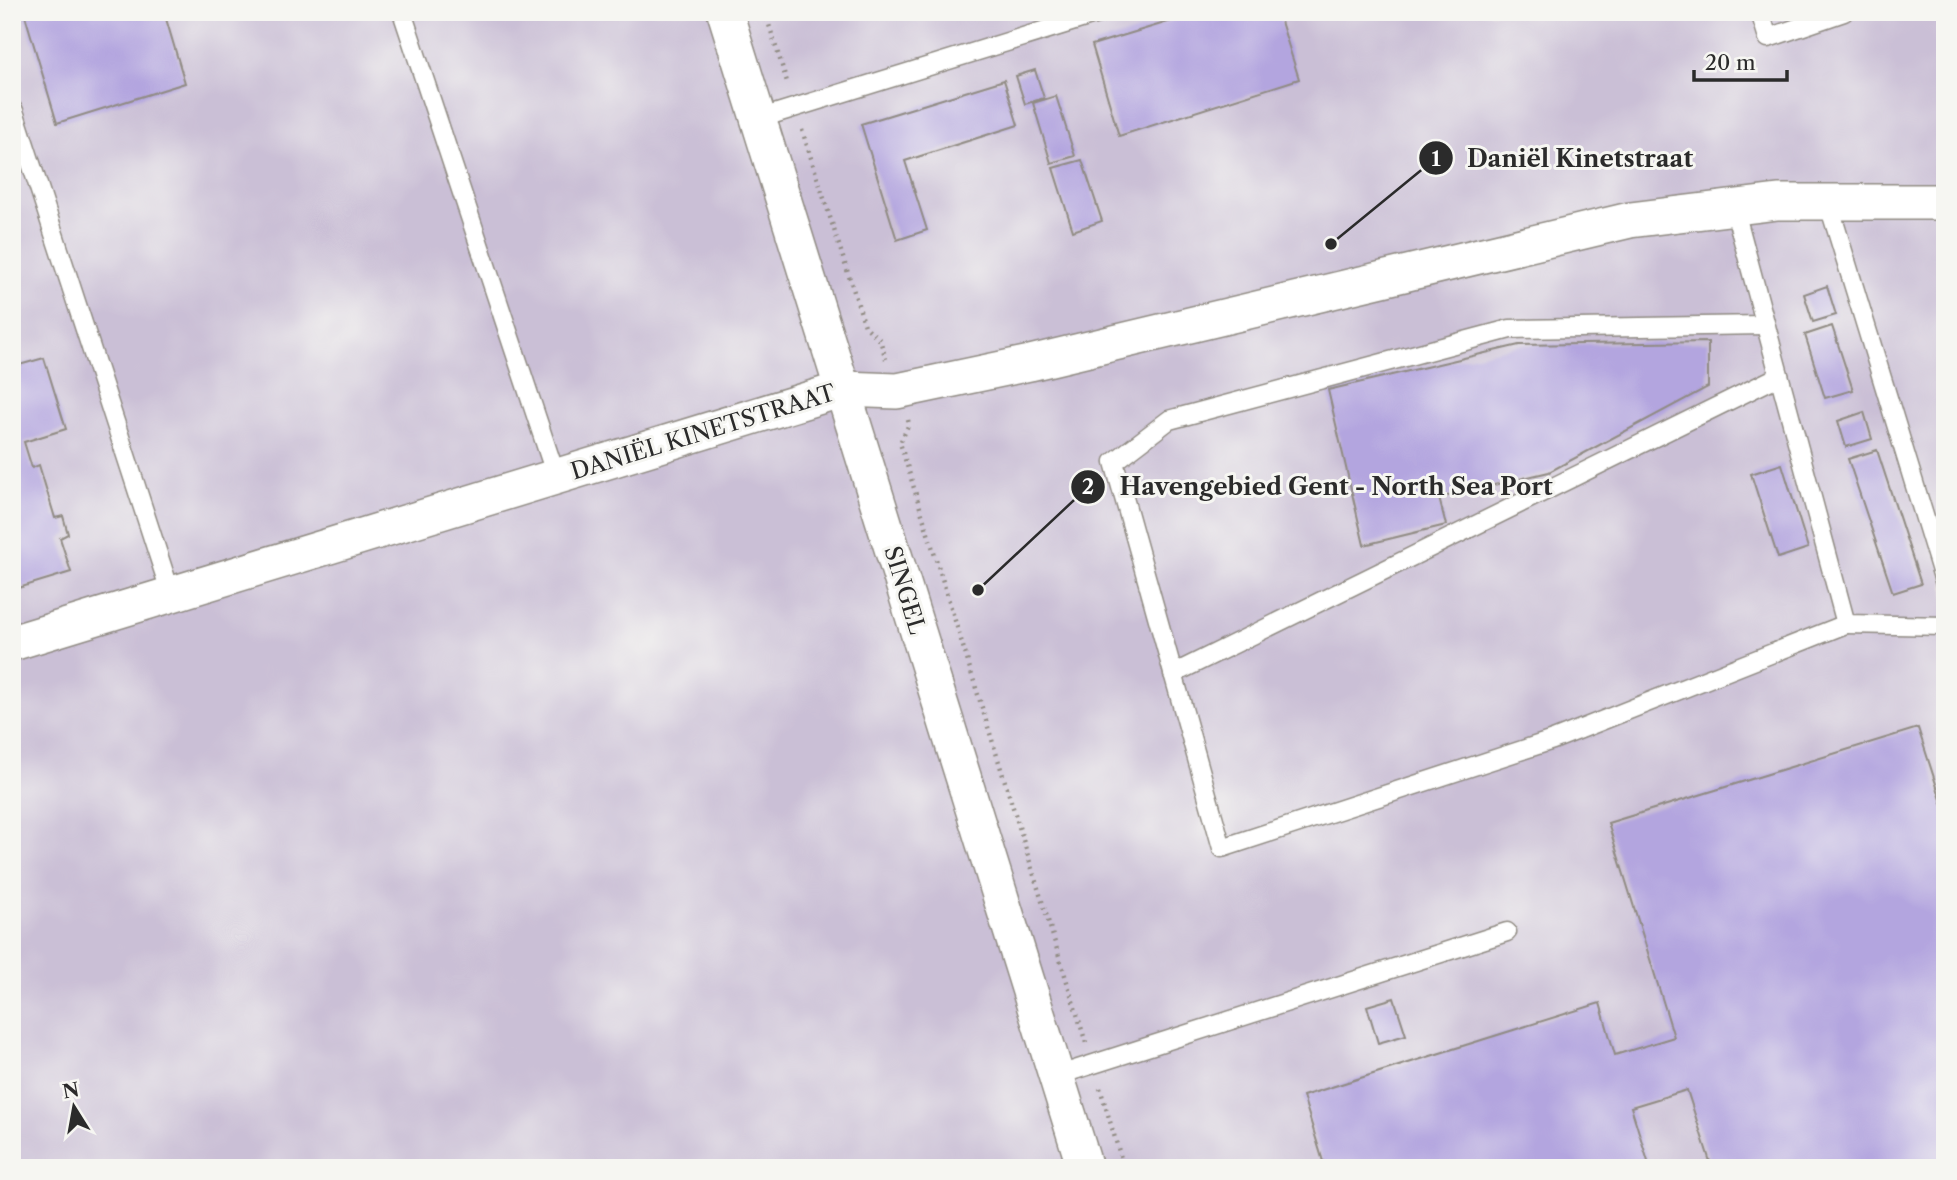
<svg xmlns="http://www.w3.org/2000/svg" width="1957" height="1180" viewBox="0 0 1957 1180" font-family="'Libre Caslon Text',serif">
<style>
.industrial{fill:#cabfd6}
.building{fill:#b3a5df}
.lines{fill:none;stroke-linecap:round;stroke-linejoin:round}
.lane-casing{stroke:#908b83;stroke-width:21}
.street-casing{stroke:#908b83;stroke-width:38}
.path{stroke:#908b83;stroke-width:4.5;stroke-dasharray:2 5;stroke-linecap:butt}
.lane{stroke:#fff;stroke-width:18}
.street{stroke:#fff;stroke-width:35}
.labels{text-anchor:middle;stroke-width:6;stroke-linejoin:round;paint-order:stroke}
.street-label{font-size:23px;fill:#2b2b2b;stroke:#f6f6f2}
.leader{fill:none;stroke:#2b2b2b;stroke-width:2.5}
.callout-dot{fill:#2b2b2b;stroke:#f6f6f2;stroke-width:2.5}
.mark-label{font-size:21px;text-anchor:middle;font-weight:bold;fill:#fff}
.callout-label{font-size:24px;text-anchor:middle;font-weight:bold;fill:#2b2b2b;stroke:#f6f6f2;stroke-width:6;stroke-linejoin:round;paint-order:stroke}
</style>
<rect width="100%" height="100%" fill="#f6f6f2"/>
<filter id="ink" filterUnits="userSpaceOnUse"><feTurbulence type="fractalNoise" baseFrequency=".0143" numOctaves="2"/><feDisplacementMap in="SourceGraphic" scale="14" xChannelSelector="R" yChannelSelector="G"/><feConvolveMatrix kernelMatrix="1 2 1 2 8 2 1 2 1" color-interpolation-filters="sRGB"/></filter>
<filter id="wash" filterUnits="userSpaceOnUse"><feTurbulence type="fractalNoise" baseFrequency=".00686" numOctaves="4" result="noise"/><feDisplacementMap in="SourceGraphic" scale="28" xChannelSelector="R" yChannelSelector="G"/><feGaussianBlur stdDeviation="1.57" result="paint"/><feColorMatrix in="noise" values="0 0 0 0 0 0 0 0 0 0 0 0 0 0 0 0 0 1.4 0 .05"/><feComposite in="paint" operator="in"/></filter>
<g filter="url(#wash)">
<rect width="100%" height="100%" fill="#f4ebdb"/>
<rect class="industrial" x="12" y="12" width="1933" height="1156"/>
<g id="blocks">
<g class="building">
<polygon points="24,12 164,12 185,83 57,123"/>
<polygon points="1201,12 1278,12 1299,79 1119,136 1092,45"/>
<polygon points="1035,70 1044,98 1025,104 1016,76"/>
<polygon points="1004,80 1018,125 905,161 927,230 897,240 861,124"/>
<polygon points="1056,96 1075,156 1051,163 1033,103"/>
<polygon points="1082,160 1102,221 1073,231 1053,168"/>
<polygon points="1827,286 1836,315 1813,322 1804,294"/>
<polygon points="1832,326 1853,390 1825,398 1805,335"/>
<polygon points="1708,342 1708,387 1549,472 1439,498 1446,525 1364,545 1328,390 1519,345"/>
<polygon points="44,358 66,429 24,442 32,468 39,465 55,518 63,516 68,534 60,538 71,572 12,590 12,367"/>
<polygon points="1864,412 1872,439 1846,447 1838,421"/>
<polygon points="1877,450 1921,584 1893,593 1848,459"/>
<polygon points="1782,464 1808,548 1778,558 1751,474"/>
<polygon points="1918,728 1945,812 1945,1168 1712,1168 1687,1090 1631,1107 1650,1168 1325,1168 1303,1096 1600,1003 1615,1055 1674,1037 1608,823"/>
<polygon points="1394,998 1406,1035 1378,1043 1367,1006"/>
</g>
</g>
</g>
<g filter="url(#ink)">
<use href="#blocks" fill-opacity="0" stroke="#908b83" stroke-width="2"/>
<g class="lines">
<g class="lane-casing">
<g id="lane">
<polyline points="402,12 556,476"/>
<polyline points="1760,12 1768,38 1844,12"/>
<polyline points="12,111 14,111 171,594"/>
<polyline points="758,119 1104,12"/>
<polyline points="1828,202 1945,584"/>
<polyline points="1734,207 1846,624 1945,626"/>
<polyline points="1765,325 1510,329 1169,420 1114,462 1222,848 1553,740 1846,624"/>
<polyline points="1173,674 1779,376"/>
<polyline points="1056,1076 1507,932"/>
</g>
</g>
<g class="street-casing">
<g id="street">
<polyline points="725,12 1085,1168"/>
<polyline points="12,643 843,389 897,391 1030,363 1630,220 1778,202 1945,202"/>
</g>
</g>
<g class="path">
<polyline points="765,12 788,85"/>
<polyline points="802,130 865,326 880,340 886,359"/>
<polyline points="908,420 909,424 900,443 1086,1043"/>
<polyline points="1100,1088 1124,1168"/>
</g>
<use href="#lane" class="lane"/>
<use href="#street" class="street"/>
</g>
</g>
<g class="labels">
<g class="street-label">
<text transform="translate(703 432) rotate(-17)" y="8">DANIËL KINETSTRAAT</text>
<text transform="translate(905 590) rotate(73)" y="8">SINGEL</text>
</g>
</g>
<path class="leader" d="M1331 244L1436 158M978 590L1088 487"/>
<g class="callout-dot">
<circle cx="1331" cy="244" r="7"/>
<circle cx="978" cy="590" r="7"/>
<circle cx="1436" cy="158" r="18"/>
<circle cx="1088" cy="487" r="18"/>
</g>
<g class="mark-label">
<text x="1436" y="166">1</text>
<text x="1088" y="494">2</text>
</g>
<g class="callout-label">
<text x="1580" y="167">Daniël Kinetstraat</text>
<text x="1336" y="495">Havengebied Gent - North Sea Port</text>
</g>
<rect width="1957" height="1180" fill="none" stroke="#f6f6f2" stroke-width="42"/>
<g transform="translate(74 1107) rotate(349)" stroke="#f6f6f2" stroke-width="5" paint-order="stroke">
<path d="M0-5L12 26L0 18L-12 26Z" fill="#2b2b2b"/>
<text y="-10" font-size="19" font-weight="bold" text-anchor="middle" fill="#2b2b2b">N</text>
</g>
<path d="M1694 70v10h93v-10" fill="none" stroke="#2b2b2b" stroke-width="3.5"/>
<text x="1705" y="70" font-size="21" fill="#2b2b2b" stroke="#f6f6f2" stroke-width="5" paint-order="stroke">20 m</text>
</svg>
